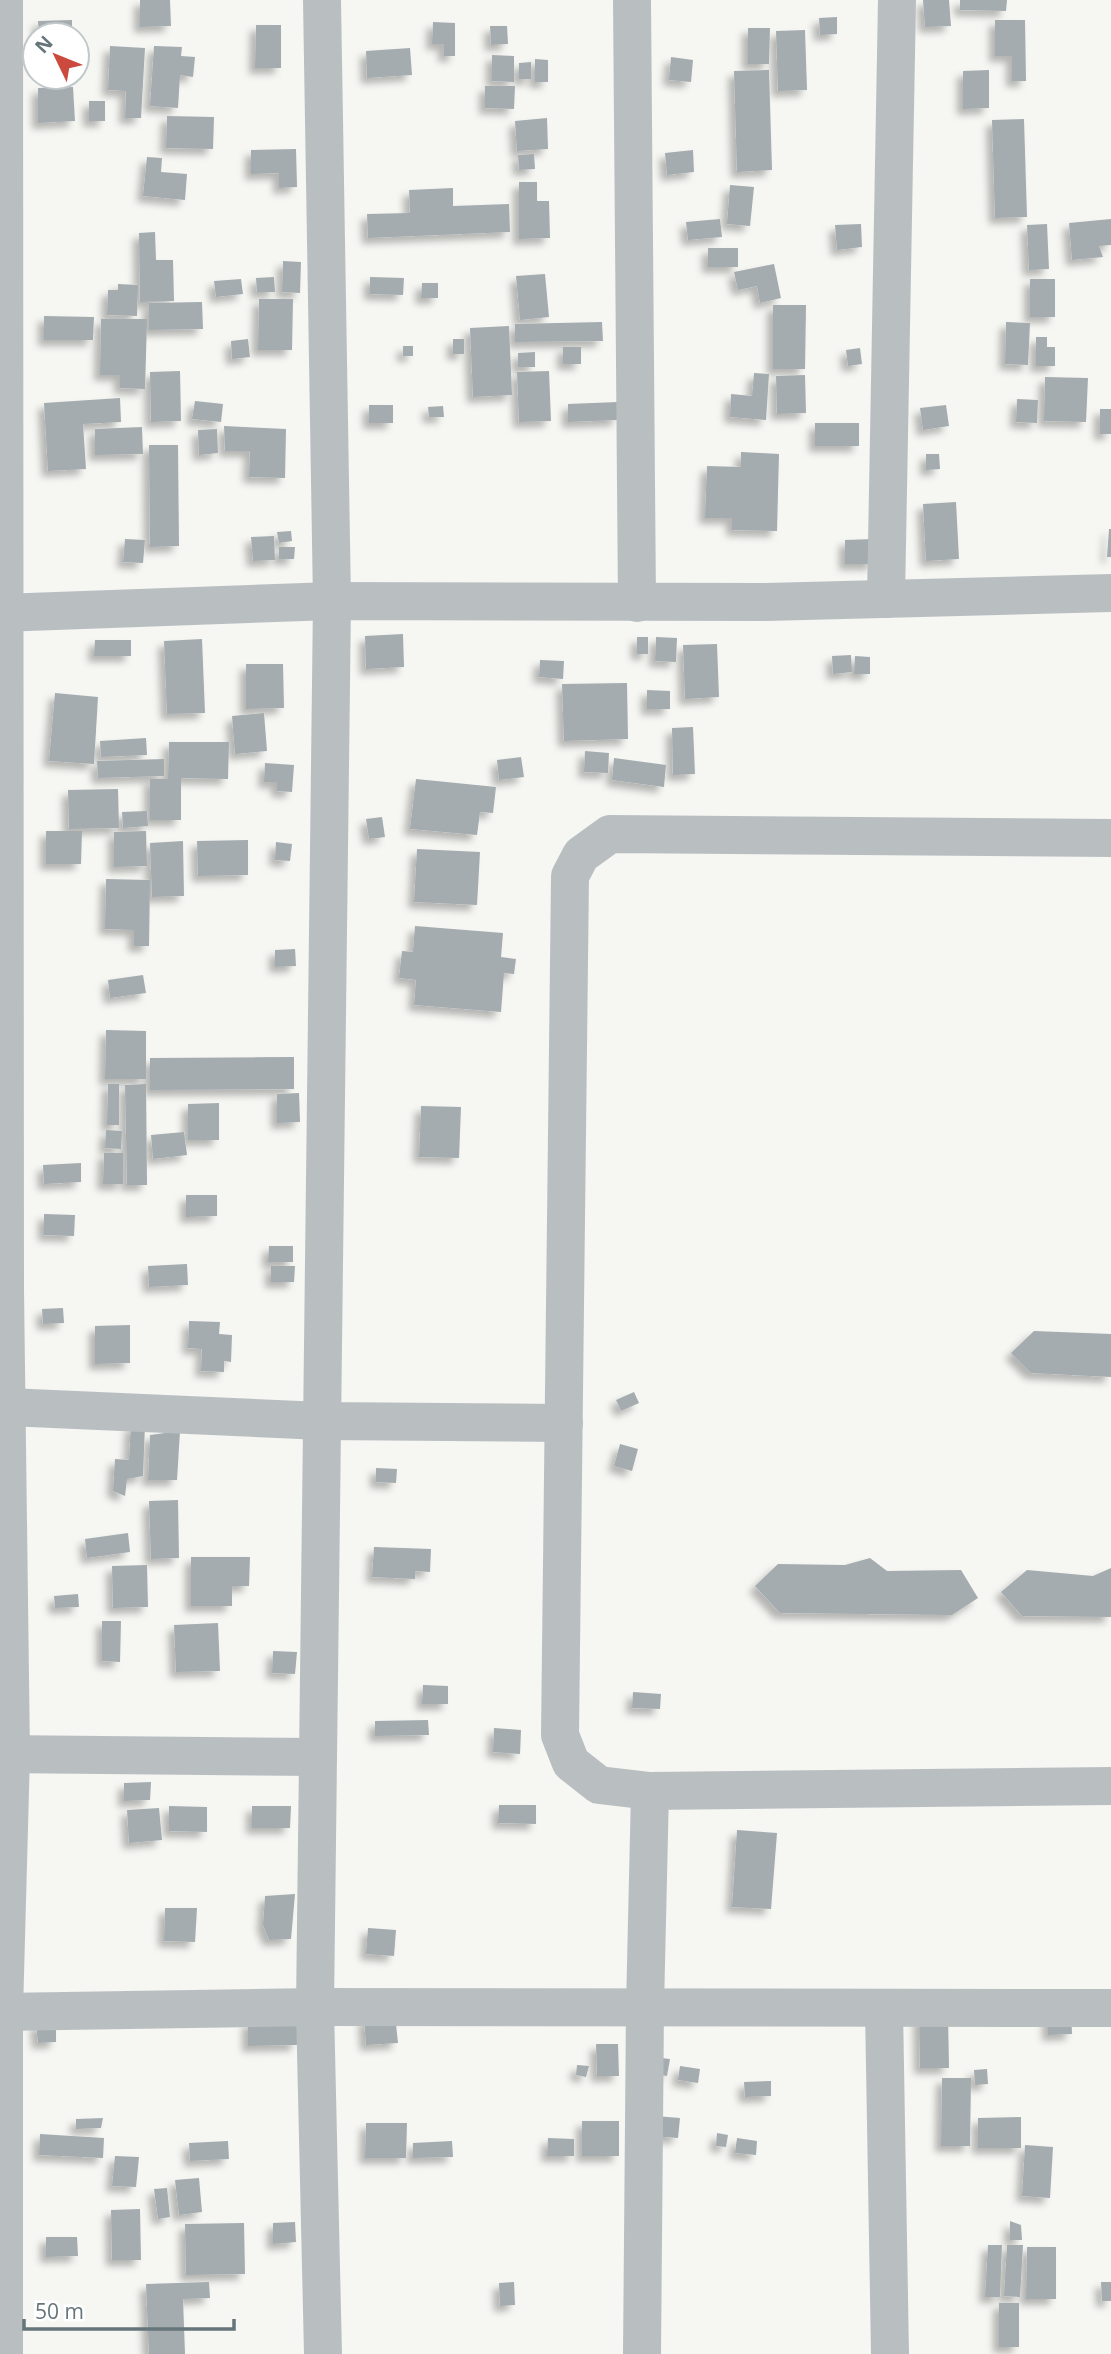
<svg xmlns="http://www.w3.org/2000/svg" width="1111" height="2354" viewBox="0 0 1111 2354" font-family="'Open Sans',sans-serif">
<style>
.building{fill:#a4acaf;filter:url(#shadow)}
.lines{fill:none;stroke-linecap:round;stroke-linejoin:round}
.minor{stroke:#b9bfc1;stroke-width:38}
</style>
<defs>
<filter id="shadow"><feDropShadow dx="-6" dy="6" stdDeviation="3.5" flood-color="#0004"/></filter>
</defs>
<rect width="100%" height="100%" fill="#f6f6f3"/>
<g class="building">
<polygon points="140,0 170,0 171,26 140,27"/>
<polygon points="923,0 949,0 951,26 925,27"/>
<polygon points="960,0 1007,0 1006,11 960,10"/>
<polygon points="837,17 837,34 820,35 819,18"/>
<polygon points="72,20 72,35 39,35 38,21"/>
<polygon points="995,20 1025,20 1026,81 1012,81 1012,56 995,56"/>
<polygon points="433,22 455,23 455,56 444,56 444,44 432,44"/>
<polygon points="256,25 281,25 281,68 255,68"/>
<polygon points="490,26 507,26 508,44 491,45"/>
<polygon points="748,28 770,28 769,64 748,64"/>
<polygon points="805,30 807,90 778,91 776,31"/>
<polygon points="110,46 145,48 141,118 125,118 126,91 108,90"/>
<polygon points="154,46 182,47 181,56 195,57 193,77 180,75 178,108 150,106"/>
<polygon points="410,48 412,75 367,78 366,51"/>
<polygon points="492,55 514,56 514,82 492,81"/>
<polygon points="671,57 693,60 691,82 669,80"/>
<polygon points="535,59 548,60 548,82 535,82"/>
<polygon points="531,62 531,79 519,79 519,63"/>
<polygon points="769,70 772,170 737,172 734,71"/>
<polygon points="989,70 989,108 963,109 963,71"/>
<polygon points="485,86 515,86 514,109 485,108"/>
<polygon points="73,87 75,121 38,123 38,88"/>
<rect x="89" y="101" width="16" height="20"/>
<polygon points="167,116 214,117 213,149 166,148"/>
<polygon points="547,118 548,149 517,151 515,121"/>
<polygon points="1024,119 1027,217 995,218 992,120"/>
<polygon points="296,149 297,187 279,188 279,173 251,174 251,150"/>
<polygon points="693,150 694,172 667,175 665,153"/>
<polygon points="534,154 535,169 519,170 518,155"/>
<polygon points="147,157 162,158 161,172 187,174 185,200 143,196"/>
<polygon points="519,182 537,182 537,201 549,201 550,238 519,239"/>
<polygon points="730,185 754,187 750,226 727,224"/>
<polygon points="453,188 453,206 509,204 510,232 368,238 367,214 410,213 409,190"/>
<polygon points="720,219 722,237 688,240 686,222"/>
<polygon points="1111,219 1111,245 1099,246 1103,257 1072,260 1069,223"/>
<polygon points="861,224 862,247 837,250 835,225"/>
<polygon points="1047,224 1049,269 1029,270 1027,225"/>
<polygon points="155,232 156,260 173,260 174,301 140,302 139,233"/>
<rect x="708" y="248" width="30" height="19"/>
<polygon points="283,261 301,262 300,293 282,292"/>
<polygon points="774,264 781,298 760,303 757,286 738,290 734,272"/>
<polygon points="545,274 549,317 520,320 516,276"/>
<polygon points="274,277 275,292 257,292 256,278"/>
<polygon points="370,277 404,278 403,295 370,294"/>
<polygon points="241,279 243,294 216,297 214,281"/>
<rect x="1030" y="279" width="25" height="38"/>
<polygon points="422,283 438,283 438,298 421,298"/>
<polygon points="118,284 138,285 137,316 107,315 108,290 118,290"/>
<polygon points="259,299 293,299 292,350 258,350"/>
<polygon points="202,302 203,329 149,330 149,303"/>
<polygon points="773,305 806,305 805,369 773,369"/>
<polygon points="44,316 94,317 93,340 44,340"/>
<polygon points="101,319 147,319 145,389 120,388 120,375 100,375"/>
<polygon points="602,322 603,341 515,342 515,324"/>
<polygon points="1006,322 1030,323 1028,365 1005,364"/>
<polygon points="509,326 512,395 473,397 470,328"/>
<polygon points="1036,337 1047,337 1047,347 1055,347 1055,366 1036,366"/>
<polygon points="248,339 250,357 232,359 231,341"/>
<rect x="453" y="339" width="11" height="15"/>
<rect x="403" y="346" width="10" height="10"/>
<rect x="563" y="347" width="18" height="17"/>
<polygon points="860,348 862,364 848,366 846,350"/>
<polygon points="535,352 535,367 518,367 518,353"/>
<polygon points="180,371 181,421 151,422 150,372"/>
<polygon points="549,371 551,421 519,422 517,372"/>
<polygon points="754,373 769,374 766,420 730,417 731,394 752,396"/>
<polygon points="805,375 806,413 777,414 776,376"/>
<polygon points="1045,377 1088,378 1086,422 1044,421"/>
<polygon points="120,398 121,422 83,424 86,469 48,471 44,403"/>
<polygon points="1017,399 1038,400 1037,423 1016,422"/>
<polygon points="195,401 223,404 221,422 192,419"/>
<polygon points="618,402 618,420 568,422 568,404"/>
<rect x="369" y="405" width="24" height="18"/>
<polygon points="946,405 949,426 923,430 920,408"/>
<polygon points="443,406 444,417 429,417 428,407"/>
<rect x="1100" y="409" width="11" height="25"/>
<rect x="815" y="423" width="44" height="23"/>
<polygon points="224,426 286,429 285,478 249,477 250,451 225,451"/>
<polygon points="142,427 143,454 95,455 95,429"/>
<polygon points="217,429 218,453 199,455 198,430"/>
<polygon points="149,445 178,445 179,546 150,547"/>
<polygon points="741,452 779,454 777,531 732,530 732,518 705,518 707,466 741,467"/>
<polygon points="926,454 939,454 940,469 926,470"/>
<polygon points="956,502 959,559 926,561 923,504"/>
<polygon points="1109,529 1111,529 1111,557 1107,557"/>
<polygon points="291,531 292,541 279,543 277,532"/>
<polygon points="274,536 275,560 253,561 251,537"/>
<polygon points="125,539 145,540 143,563 123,562"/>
<polygon points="874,539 874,564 845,564 845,540"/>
<polygon points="279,547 295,547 294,559 279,559"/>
<polygon points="403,634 404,667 366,669 365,636"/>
<rect x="637" y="637" width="11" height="17"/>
<polygon points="656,637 677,638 676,662 655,661"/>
<polygon points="202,639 205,713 167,714 164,641"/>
<polygon points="95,640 131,640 131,656 94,656"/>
<polygon points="717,644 719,697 685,699 683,645"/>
<polygon points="851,655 852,672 833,674 832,656"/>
<polygon points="855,656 870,657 870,674 854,674"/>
<polygon points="540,660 564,661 563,679 539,677"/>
<polygon points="246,664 283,664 284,708 246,709"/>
<polygon points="627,683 628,739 564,741 562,684"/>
<polygon points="647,690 670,691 670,709 647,709"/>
<polygon points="55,693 98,697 94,764 49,761"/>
<polygon points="264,713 267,751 235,754 232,716"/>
<polygon points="693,727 695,774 673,775 672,728"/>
<polygon points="146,738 147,755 101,757 100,741"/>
<polygon points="169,742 229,742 228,779 181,778 181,820 150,820 150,779 168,779"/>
<polygon points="585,751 609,753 608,773 584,772"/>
<polygon points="521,757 524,777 499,780 497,760"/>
<polygon points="614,758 666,765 664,787 612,780"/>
<polygon points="164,759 164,776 98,778 97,761"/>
<polygon points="265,763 294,765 292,792 277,791 277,782 264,782"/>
<polygon points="416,779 496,787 493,813 480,812 477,835 410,829"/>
<polygon points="118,789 119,828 69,829 68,790"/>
<polygon points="147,811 148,826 123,828 122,812"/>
<polygon points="382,817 385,837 369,839 366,819"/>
<polygon points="46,831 82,831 81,864 46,864"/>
<polygon points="146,831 147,866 114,867 114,832"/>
<polygon points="248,840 248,875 198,876 197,841"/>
<polygon points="183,841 184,896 152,897 150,843"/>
<polygon points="276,842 292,844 290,861 275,860"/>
<polygon points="417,849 480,852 477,905 414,902"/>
<polygon points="106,879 150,880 149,946 134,946 134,930 105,929"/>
<polygon points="415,926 503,933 501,957 516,959 514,974 504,973 501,1012 414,1005 416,980 399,978 402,951 413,952"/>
<polygon points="295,949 296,966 275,967 275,950"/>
<polygon points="143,975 146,993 110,998 108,980"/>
<polygon points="106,1030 146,1031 146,1079 105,1079"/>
<polygon points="294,1057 294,1089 150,1090 150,1058"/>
<polygon points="108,1084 119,1084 119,1125 107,1125"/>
<polygon points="146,1084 147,1185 127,1185 125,1085"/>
<polygon points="299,1093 300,1122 277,1123 277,1094"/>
<polygon points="219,1103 219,1140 188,1140 188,1104"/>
<polygon points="421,1106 461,1107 459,1158 419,1157"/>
<polygon points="106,1130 122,1131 121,1149 105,1148"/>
<polygon points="184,1132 187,1155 153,1159 151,1135"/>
<polygon points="104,1153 123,1153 123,1184 103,1184"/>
<polygon points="81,1163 81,1182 44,1184 43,1165"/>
<polygon points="186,1195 217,1195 217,1216 186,1217"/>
<polygon points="44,1214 75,1215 74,1236 44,1235"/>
<polygon points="269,1246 293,1246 293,1262 268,1262"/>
<polygon points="187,1264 188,1285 149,1287 148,1266"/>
<polygon points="271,1266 295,1266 294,1282 271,1282"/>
<polygon points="63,1308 64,1323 43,1324 42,1309"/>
<polygon points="189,1321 220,1322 219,1334 232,1335 231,1362 224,1361 224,1372 201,1371 202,1349 188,1348"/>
<polygon points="130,1325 130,1363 95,1364 95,1326"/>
<polygon points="1034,1331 1111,1334 1111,1377 1031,1373 1011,1353"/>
<polygon points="634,1392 639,1403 621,1411 616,1400"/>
<polygon points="131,1424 145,1425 143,1476 127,1479 125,1496 113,1491 115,1459 129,1460"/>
<polygon points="180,1431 177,1480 148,1480 150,1435"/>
<polygon points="620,1444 638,1449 632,1471 614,1466"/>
<polygon points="376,1468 397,1469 396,1483 376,1482"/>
<polygon points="178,1500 179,1558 151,1559 149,1501"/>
<polygon points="128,1533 130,1552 87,1558 85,1539"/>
<polygon points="374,1547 431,1549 430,1572 415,1571 415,1579 372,1577"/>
<polygon points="191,1557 250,1557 249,1586 232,1586 232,1606 191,1606"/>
<polygon points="870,1558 887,1571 961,1570 978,1598 952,1615 780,1613 755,1586 778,1564 845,1565"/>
<polygon points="147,1565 148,1607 113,1608 112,1566"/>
<polygon points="1111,1568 1111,1617 1022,1616 1001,1592 1027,1570 1093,1576"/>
<polygon points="78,1594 79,1607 55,1608 54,1596"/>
<polygon points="102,1621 121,1621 120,1662 102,1661"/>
<polygon points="218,1623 220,1671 176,1672 174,1625"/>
<polygon points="273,1651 297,1652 295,1674 272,1673"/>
<polygon points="423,1685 448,1686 448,1704 422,1704"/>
<polygon points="633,1692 661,1694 660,1709 632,1708"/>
<polygon points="428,1720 429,1735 375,1736 375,1721"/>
<polygon points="494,1728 521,1730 520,1754 493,1752"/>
<polygon points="151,1782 150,1800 124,1801 124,1783"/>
<polygon points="499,1805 536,1805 536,1824 498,1823"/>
<polygon points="169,1806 207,1807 207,1832 169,1831"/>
<polygon points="252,1806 291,1806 290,1828 252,1828"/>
<polygon points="159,1808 162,1840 129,1843 127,1810"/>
<polygon points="737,1830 777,1833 771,1909 732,1907"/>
<polygon points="295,1894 291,1939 269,1940 263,1925 265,1896"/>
<polygon points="165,1908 197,1908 195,1942 164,1941"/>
<polygon points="368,1928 396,1930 394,1956 366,1954"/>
<polygon points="1071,2011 1072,2034 1048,2035 1048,2012"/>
<polygon points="395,2015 398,2043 366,2045 364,2018"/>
<polygon points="948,2015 949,2068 920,2068 919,2016"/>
<polygon points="297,2020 297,2045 248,2046 248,2021"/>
<polygon points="36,2023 56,2023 56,2042 38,2043"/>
<polygon points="596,2044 618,2044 619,2076 597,2076"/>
<polygon points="653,2057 670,2059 667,2076 655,2074"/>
<polygon points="577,2065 589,2066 586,2077 576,2075"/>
<polygon points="680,2066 700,2069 698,2083 678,2080"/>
<polygon points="987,2069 988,2084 975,2085 974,2070"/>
<polygon points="942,2078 971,2078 970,2146 941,2146"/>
<polygon points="771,2081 771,2096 745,2097 744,2082"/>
<polygon points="655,2116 680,2118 678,2138 653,2136"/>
<polygon points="1021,2117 1021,2148 978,2148 978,2118"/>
<polygon points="103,2118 101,2128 76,2129 76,2119"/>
<rect x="582" y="2121" width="37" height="35"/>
<polygon points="366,2123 407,2123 406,2158 365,2158"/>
<polygon points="717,2133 728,2135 726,2147 716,2146"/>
<polygon points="40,2134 104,2138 103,2158 39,2155"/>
<polygon points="548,2138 574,2139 574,2156 547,2156"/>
<polygon points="737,2138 757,2141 756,2155 735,2153"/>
<polygon points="228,2141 229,2159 190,2161 189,2143"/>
<polygon points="452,2141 453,2157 413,2158 413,2143"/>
<polygon points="1025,2145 1053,2147 1050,2198 1022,2196"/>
<polygon points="115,2156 139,2157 136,2187 112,2186"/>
<polygon points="199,2178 202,2212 179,2215 175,2180"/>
<polygon points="167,2188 170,2217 158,2219 154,2189"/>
<polygon points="140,2209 141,2260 112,2260 111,2210"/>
<polygon points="1010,2221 1021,2225 1022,2240 1010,2240"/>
<polygon points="295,2222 296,2242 273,2244 273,2223"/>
<polygon points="244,2223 245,2274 186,2275 185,2224"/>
<polygon points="46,2237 77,2237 78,2256 46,2257"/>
<polygon points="988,2245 1002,2245 1000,2297 985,2297"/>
<polygon points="1007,2245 1023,2245 1020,2297 1004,2296"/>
<polygon points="1027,2247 1056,2247 1056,2299 1026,2299"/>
<polygon points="209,2282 210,2298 183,2299 185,2354 149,2354 146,2284"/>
<polygon points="514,2282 515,2305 500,2306 499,2283"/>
<polygon points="1101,2282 1111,2282 1111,2301 1102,2301"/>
<rect x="999" y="2303" width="20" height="44"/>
</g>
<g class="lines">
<g class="minor">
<polyline points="322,0 332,601 315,2007 323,2354"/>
<polyline points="632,0 637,603"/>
<polyline points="886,599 897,0"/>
<polyline points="0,613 332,601 766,602 1111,593"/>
<polyline points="1111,838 610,834 581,855 570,876 560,1735 571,1763 599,1785 650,1791 1111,1786"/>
<polyline points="8,1407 322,1421 564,1423"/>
<polyline points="0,1754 318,1757"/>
<polyline points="884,2008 890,2354"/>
<polyline points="0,2012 315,2007 1111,2008"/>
<polyline points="4,2354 4,2012 11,1754 5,1290 4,0"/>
<polyline points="642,2354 645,2008 650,1791"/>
</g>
</g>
<g transform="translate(56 56) rotate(313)"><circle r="33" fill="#ffffff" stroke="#c1c8ca" stroke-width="2"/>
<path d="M0-5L12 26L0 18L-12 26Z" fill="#cc493e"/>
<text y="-10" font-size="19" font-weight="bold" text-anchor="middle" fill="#65757a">N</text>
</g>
<path d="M24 2319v10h210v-10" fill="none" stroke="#65757a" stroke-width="3.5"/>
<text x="35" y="2319" font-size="21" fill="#65757a" stroke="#ffffff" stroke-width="5" paint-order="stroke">50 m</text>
</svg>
